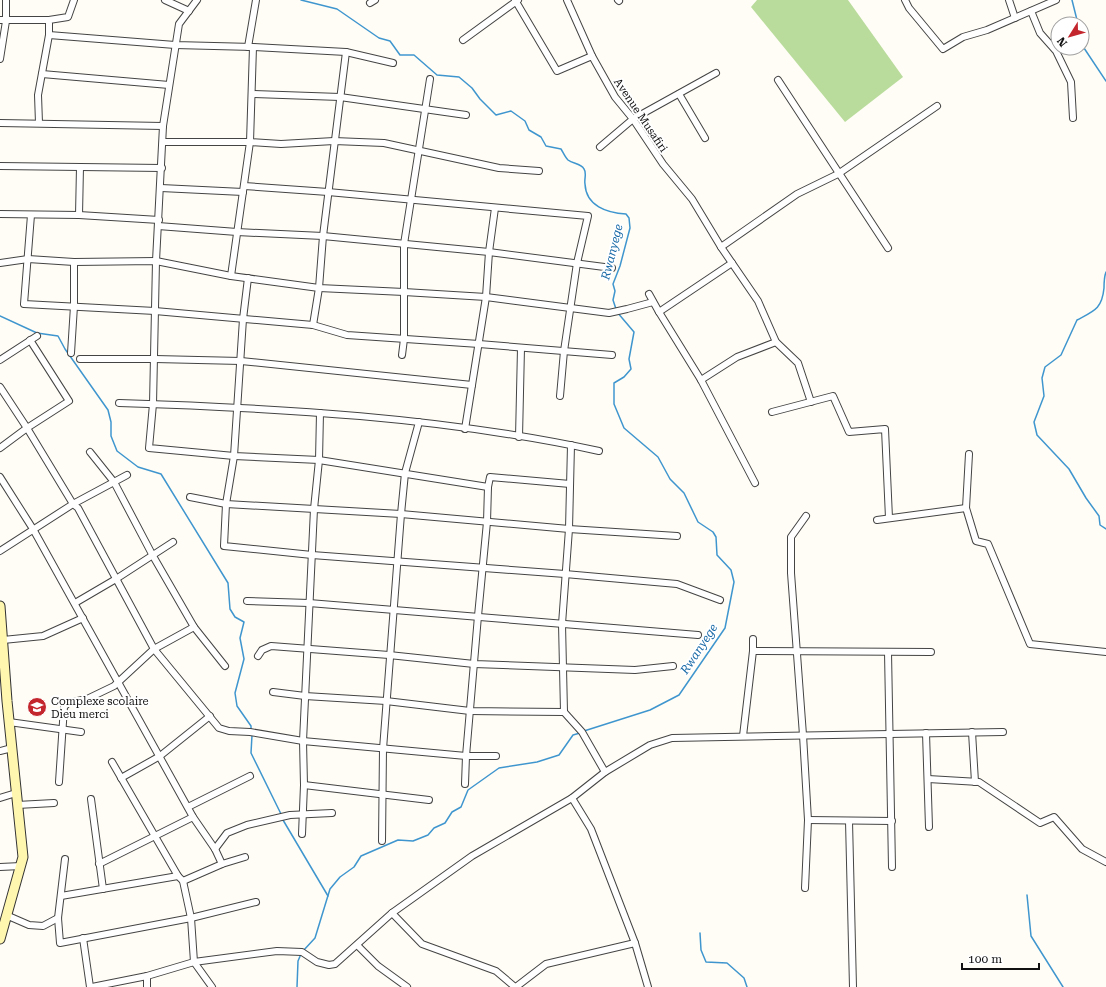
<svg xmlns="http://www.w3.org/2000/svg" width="1106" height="987" viewBox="0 0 1106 987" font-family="'Roboto Serif',serif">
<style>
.forest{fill:#b9dc9c}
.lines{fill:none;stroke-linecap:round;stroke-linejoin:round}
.stream{stroke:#3f96cf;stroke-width:1.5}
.street-casing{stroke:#444;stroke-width:8}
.secondary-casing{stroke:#333;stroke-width:11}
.street{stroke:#fff;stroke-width:6}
.secondary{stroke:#fff6b0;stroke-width:9}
.labels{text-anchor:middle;stroke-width:4;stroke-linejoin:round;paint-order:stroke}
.street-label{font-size:11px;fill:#111;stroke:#fff}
.poi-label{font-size:11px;fill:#111;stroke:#fff;text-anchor:start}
.water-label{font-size:12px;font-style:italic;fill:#1768a6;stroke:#fff}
</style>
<rect width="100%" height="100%" fill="#fffdf5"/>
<polygon class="forest" points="757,0 848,0 903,77 845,122 751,7"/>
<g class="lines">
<g class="stream">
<path d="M301,0L337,9L379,38L390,41L400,55H414L437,75L459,77L472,88L480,99L496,115L511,111L525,121L529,130L541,137L546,146L561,149C563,152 565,157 568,160C573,164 581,163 584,169C587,173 584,179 585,184C586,206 607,213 626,214L629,218L630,228L620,266L613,284L615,291L613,300L616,309"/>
<polyline points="1072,0 1078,24"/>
<polyline points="1082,41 1084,48 1106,81"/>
<path d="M1106,272C1104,277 1104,282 1104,288C1102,309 1094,311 1077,320L1061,355L1045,367L1042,378L1044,396L1034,422L1037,435L1069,469L1086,498L1099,516L1100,525L1106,529"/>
<polyline points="0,316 37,333 58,336 65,349 108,410 111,422 111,436 117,451 138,467 161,474 228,583 230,609 235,617 244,622 240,638 244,659 235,693 237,706 251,726 251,731"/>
<polyline points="584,731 650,710 679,695 725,628 734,582 731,570 717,555 716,537 713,532 698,522 684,493 670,479 658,457 624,428 614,404 614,383 624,377 631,369 629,359 634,332 617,312"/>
<polyline points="252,735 251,753 281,814"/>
<polyline points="283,820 328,896"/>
<polyline points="1027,895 1031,936 1063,987"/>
<polyline points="700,933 701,950 706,962 727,963 744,978 747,987"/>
<polyline points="303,951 315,938 330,889 340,877 354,867 361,856 398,840 413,841 428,835 434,828 445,823 452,812 461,807 468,790 499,768 537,762 559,755 573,735 580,733"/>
<polyline points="297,987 298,961 301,954"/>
</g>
<g class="street-casing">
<g id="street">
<polyline points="165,0 189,11"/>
<polyline points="197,0 179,24 163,126 156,261 153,404 149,448 234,456 319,460 488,487"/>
<polyline points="515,0 557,71 592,56 615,97 633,119 663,164 692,199 721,247 758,301 776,342 798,363 811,402"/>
<polyline points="567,0 592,56"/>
<polyline points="618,0 619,1"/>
<polyline points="905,0 909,8 943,49 963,37 987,30 1056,0"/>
<polyline points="1009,0 1015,18"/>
<polyline points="370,3 375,0"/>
<polyline points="1031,11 1040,33 1056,51 1071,82 1073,118"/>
<polyline points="0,20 49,20"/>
<polyline points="49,35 175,45 253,47 346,52 393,63"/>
<polyline points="463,40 518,0"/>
<polyline points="248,47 256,0"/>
<polyline points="0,59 6,21 6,0"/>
<polyline points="42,74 169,85"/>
<polyline points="778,80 888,248"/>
<polyline points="252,94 340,97 466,115"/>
<polyline points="679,94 705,138"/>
<polyline points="0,123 163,126"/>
<polyline points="39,123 38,95 49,35 49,20 68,17 74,0"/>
<polyline points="163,142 250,142 281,144 334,141 384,143 499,168 539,171"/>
<polyline points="600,147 633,119 716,73"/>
<polyline points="0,166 162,168"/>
<polyline points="244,186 328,192 588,216 577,263 564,351 560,396"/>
<polyline points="161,188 243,192"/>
<polyline points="0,214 79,215 159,220"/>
<polyline points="31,215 24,304 155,311 313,325 347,335 479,344 612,355"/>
<polyline points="79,215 80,167"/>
<polyline points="158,226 237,232 323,236 489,252 612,268"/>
<polyline points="721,247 797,194 838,174 937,106"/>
<polyline points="0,263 28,259 74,262 156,261 231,276 319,288 404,292 486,297 609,313 627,309 653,302"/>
<polyline points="231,276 250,142 253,47"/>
<polyline points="248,278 243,319 234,456 226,504 224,546 312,555 565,574 677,584 720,600"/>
<polyline points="649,294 659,312 701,380 755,483"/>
<polyline points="659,312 732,263"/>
<polyline points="313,325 319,288 323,236 346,52"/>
<polyline points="71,353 74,306 74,262"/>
<polyline points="402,355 404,339 404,244 430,79"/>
<polyline points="80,359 155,359 241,361 472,385"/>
<polyline points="0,360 37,336"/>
<polyline points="701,380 737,357 776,342"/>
<polyline points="0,387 27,428 73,504 78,508 154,649 219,728 229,731 250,732 303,741 466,756 496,756"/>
<path d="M119,403C279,408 442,417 599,451"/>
<polyline points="772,412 833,396 849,432 885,429 889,518"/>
<polyline points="465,429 486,297 489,252 495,208"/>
<polyline points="519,437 521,348"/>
<polyline points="571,445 569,529 562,624 564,712 582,732 605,772"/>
<polyline points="0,448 27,428 69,401 30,340"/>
<polyline points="90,452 114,482 153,556 194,627 225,666"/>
<polyline points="969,454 966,508 976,541 988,544 1030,644 1106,652"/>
<polyline points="0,477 33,529 193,817 215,849 222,864"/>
<polyline points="190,497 226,504 401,514 569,529 677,536"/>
<polyline points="877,520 966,508"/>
<polyline points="0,551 73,504 127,475"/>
<polyline points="247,601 309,603 698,635"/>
<polyline points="75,603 116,579 173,542"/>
<polyline points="3,640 43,636 83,618"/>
<polyline points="753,651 931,652"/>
<polyline points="888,652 892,867"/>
<polyline points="258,656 262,650 271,646 389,655 474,664 635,670 673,666"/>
<polyline points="273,692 305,696 386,701 470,711 564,712"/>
<polyline points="9,722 81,732"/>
<polyline points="972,732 975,782"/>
<polyline points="926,733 929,827"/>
<polyline points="743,736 753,651 753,639"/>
<polyline points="0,751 12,748"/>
<polyline points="112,762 178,876 183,881 191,918 194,962 212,987"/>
<polyline points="121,778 160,756 210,716"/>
<polyline points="928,779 979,782 1040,823 1054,817 1082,849 1106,862"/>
<polyline points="59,782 64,707 68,703 87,699 114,686 154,649 194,627"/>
<polyline points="465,784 466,756 478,616 487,522 488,487 490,477 570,484"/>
<polyline points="304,785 429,800"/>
<polyline points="0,798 16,793"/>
<polyline points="572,798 591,829 635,943 648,987"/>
<polyline points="91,799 103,889"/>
<polyline points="17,805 54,803"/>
<polyline points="188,807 250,776"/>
<polyline points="808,820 892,821"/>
<polyline points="849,821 853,987"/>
<polyline points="302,834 304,785 303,741 314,509 319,460 320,413"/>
<polyline points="382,841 383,749 401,514 405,473 419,422"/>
<polyline points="215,849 227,833 247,825 290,815 332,813"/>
<polyline points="65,859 58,918 60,943 191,918 256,902"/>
<polyline points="99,864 193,817"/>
<polyline points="0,867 21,866"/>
<polyline points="183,881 222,864 245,857"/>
<polyline points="805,888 808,820 803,735 791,573 791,537 806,516"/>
<polyline points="61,896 178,876"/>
<polyline points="392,913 422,944 496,971 515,987"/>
<polyline points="6,915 29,925 43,926 58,918"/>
<polyline points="83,938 90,987"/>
<polyline points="357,945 378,966 407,987"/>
<polyline points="147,976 147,987"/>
<polyline points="92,987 147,976 194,962 277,951 302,952 317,962 329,965 335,964 392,913 472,856 572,798 605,772 650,745 672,738 1003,732"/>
<polyline points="516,987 546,964 635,943"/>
</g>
</g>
<g class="secondary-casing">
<polyline id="secondary" points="0,606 7,701 23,857 0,939"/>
</g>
<use href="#street" class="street"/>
<use href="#secondary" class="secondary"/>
</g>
<defs>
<g id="school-disc" transform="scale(1)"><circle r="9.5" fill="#c4262e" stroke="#fff"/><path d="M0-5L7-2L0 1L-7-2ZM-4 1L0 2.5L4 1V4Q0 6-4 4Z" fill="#fff"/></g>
</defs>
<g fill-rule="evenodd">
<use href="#school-disc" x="37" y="707"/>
</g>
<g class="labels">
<g class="street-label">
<text transform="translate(641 115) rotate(56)" y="4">Avenue Musafiri</text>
</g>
<g class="poi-label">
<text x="51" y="705">Complexe scolaire<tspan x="51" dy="13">Dieu merci</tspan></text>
</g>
<g class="water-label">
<text transform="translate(612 252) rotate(-76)" y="4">Rwanyege</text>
<text transform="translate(699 649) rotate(-57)" y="4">Rwanyege</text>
</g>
</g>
<g transform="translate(1070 36) rotate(233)"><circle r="19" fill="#ffffff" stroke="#a0a0a0"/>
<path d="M0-3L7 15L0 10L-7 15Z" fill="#c4262e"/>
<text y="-6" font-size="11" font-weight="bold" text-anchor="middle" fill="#111111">N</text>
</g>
<path d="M962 963v6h77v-6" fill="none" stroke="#111111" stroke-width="2"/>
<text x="968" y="963" font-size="12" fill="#111111" stroke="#ffffff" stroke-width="3" paint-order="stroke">100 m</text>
</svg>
